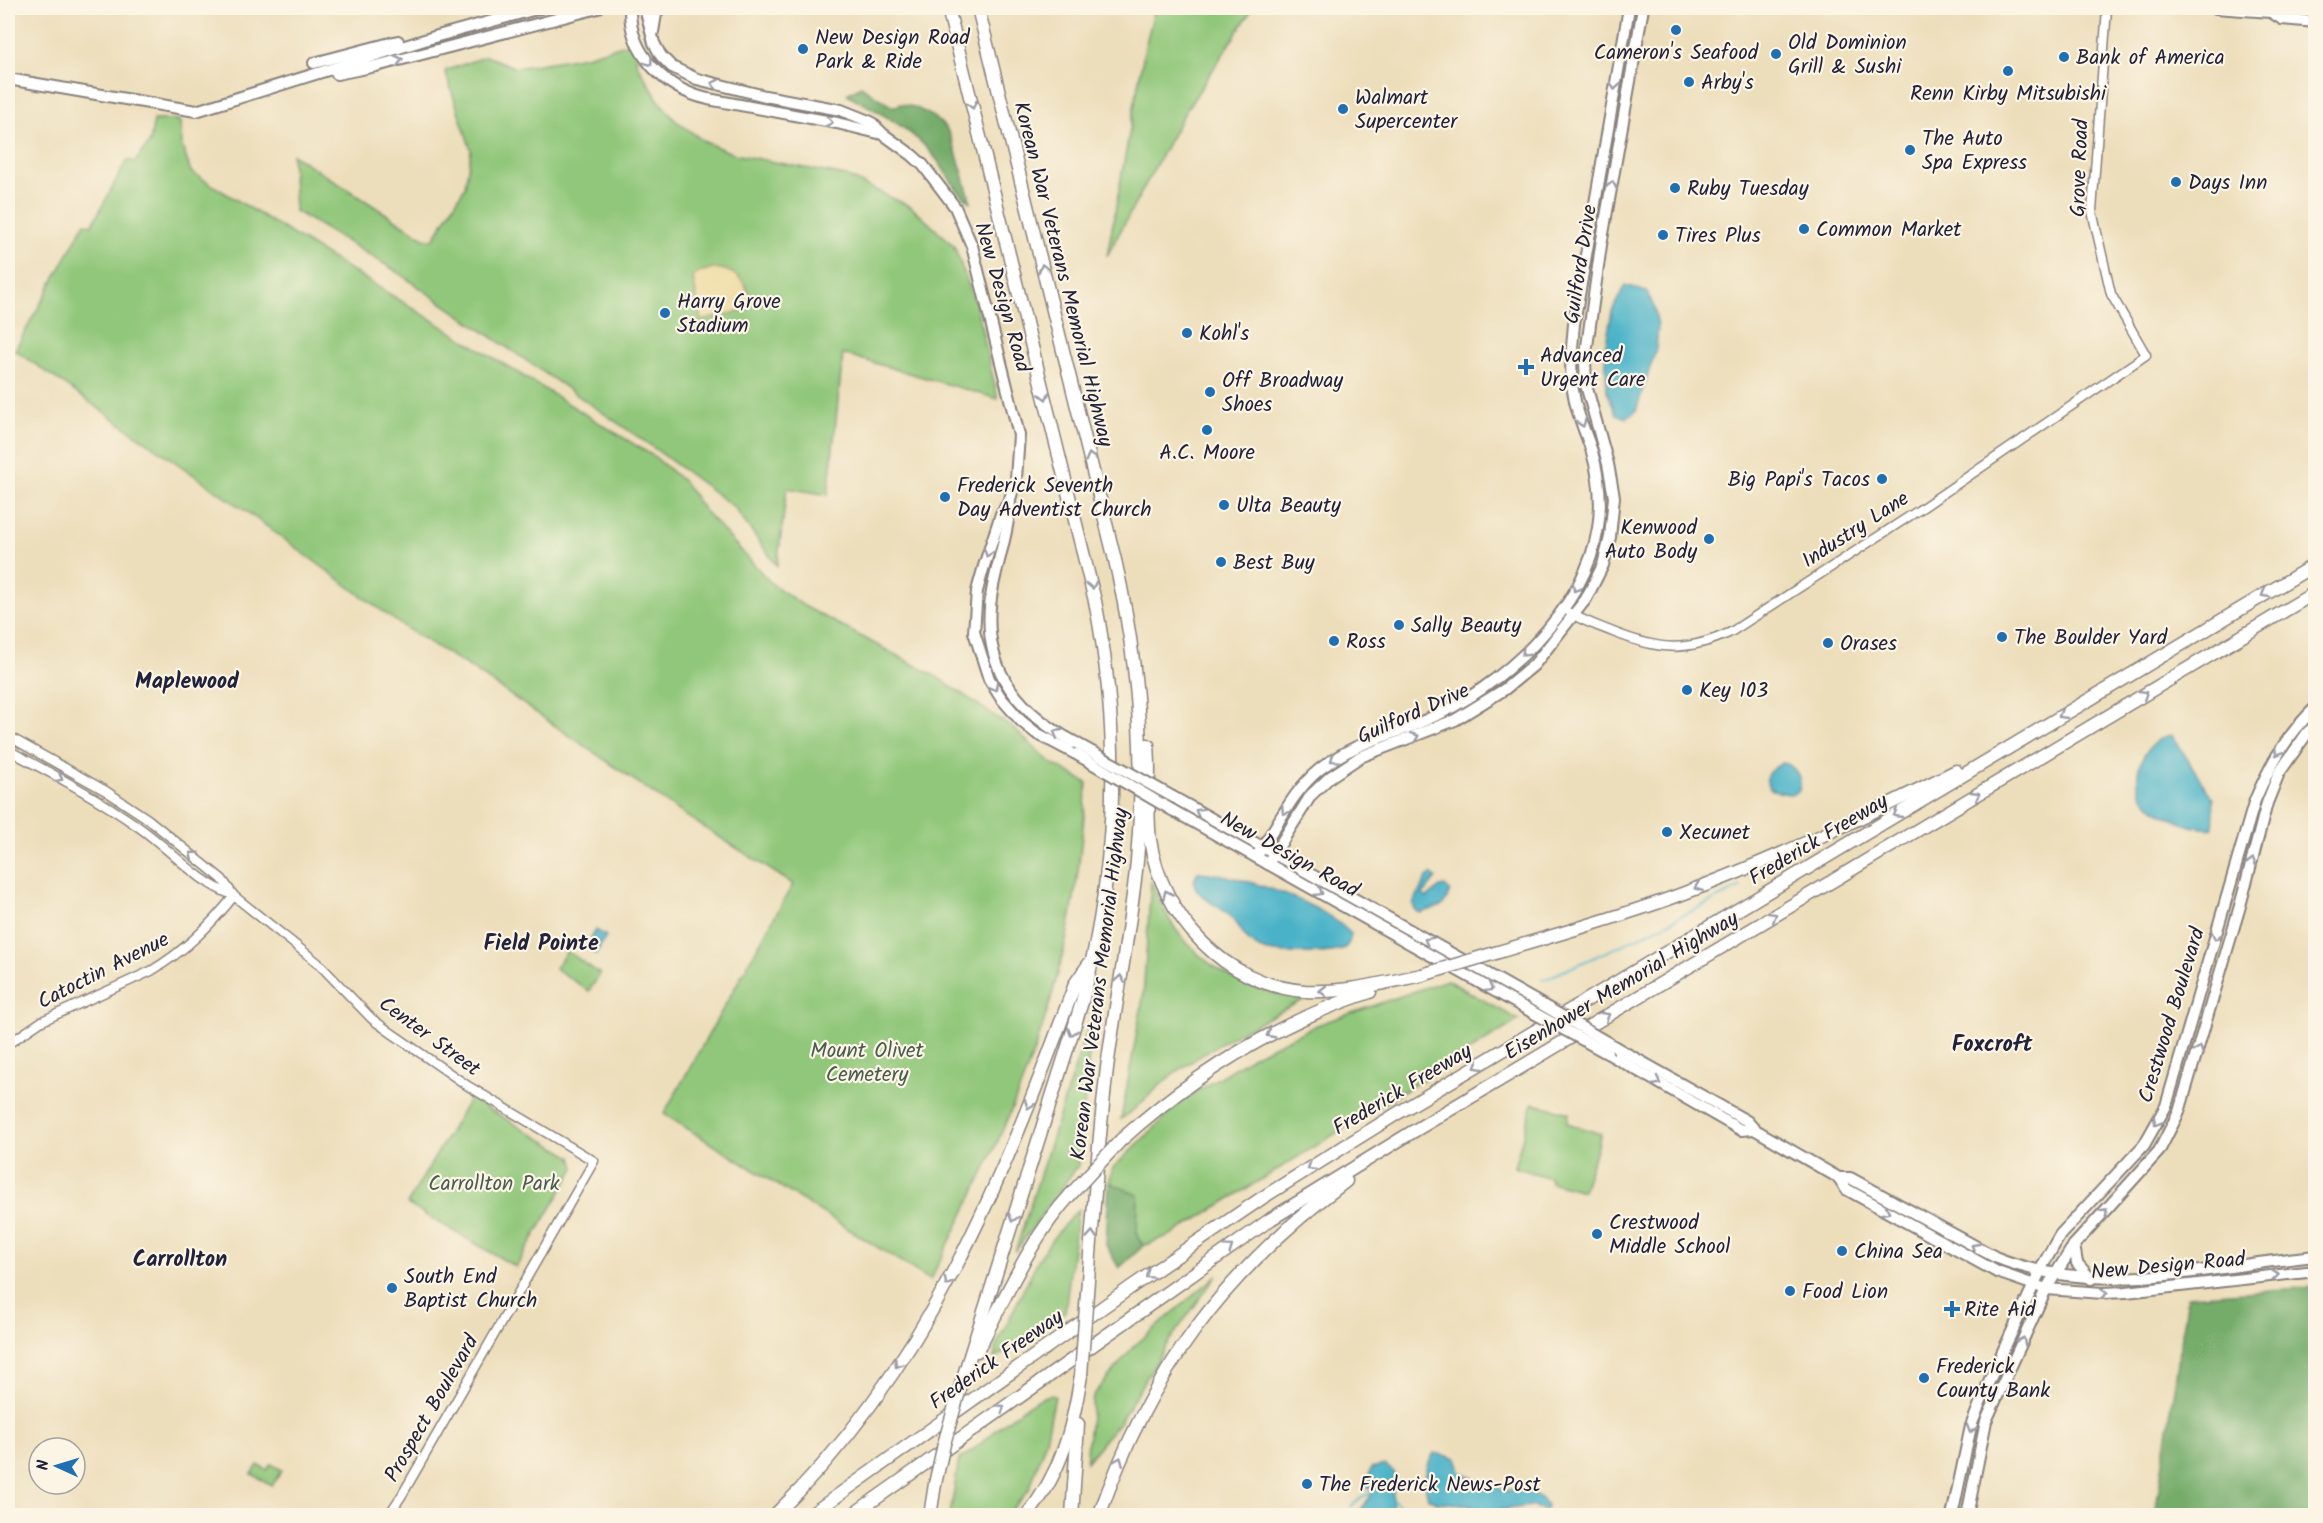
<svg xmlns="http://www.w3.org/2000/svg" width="2323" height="1523" viewBox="0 0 2323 1523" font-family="Kalam,sans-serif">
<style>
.green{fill:#91c77a;stroke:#5a745a;stroke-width:1.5}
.forest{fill:#74ac6a;stroke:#4b6752;stroke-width:1.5}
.sand{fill:#eeda9e;stroke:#887e6c;stroke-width:1.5}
.water{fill:#49b2c8;stroke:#366a82;stroke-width:1.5}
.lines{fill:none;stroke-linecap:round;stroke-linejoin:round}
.stream{stroke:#49b2c8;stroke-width:2}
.minor-casing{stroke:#88807b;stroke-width:11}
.major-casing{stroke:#88807b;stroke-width:14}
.highway-casing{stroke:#88807b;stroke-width:15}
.minor{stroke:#fff;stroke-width:8}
.major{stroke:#fff;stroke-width:10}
.highway{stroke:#fff;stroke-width:12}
.major-bridge-casing{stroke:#88807b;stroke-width:14;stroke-linecap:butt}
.highway-bridge-casing{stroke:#88807b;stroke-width:15;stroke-linecap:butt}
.major-bridge{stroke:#fff;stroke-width:10}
.highway-bridge{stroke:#fff;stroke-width:12}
.oneway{stroke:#9c9ca7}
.poi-dot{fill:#1f6fb2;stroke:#fcf5e5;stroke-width:2}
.labels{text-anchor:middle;stroke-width:4.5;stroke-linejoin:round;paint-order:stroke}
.poi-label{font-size:21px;fill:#22223b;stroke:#fcf5e5;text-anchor:start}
.street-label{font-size:21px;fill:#22223b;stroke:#fcf5e5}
.park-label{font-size:21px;fill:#495c51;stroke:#fcf5e5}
.neighbourhood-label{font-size:22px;font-weight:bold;fill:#22223b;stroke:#fcf5e5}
</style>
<rect width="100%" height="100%" fill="#fcf5e5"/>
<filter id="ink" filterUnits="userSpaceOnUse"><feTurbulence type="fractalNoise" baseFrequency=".0167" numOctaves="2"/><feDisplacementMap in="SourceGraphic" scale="12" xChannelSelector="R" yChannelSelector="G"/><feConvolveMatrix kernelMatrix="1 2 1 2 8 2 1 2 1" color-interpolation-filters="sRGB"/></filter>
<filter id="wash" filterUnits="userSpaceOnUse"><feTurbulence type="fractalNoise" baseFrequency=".008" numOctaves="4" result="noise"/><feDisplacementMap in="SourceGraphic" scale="24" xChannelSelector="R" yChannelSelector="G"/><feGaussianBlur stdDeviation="1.35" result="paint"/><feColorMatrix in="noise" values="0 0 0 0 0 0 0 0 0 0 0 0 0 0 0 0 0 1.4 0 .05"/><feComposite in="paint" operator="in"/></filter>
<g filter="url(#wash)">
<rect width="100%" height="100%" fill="#eddebb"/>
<g class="green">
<polygon points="1155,8 1253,8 1182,117 1107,256 1145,47"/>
<polygon points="633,42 638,66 659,101 675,120 705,142 734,154 846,176 911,207 954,246 976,305 998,399 843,354 828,495 787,488 777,566 734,507 647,443 388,266 295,211 292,154 424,238 433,240 465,187 471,150 445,71 486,56 516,68 586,56"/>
<path d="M154,120H180L182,146L191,172L655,457L685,483L702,508L771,583L804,606L937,677L1014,729L1051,763L1087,783C1083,826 1080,868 1072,910C1049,1041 991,1163 930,1280L664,1114L793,884L688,817L468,666L404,627L254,517L15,350L85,223L92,225L127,160L135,162L150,142Z"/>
<path d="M1151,882C1159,898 1166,917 1177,931C1209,973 1255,993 1305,999C1257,1023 1209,1047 1166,1080C1151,1093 1138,1108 1121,1119L1143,998Z"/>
<polygon points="567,951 600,974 589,991 555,968"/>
<polygon points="1447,980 1519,1020 1173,1234 1143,1246 1137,1236 1137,1225 1109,1182 1113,1168 1183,1100 1255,1055 1317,1025"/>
<polygon points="1097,999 1089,1052 1079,1164 1015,1252"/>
<polygon points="470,1098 572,1157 575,1168 516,1267 407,1204"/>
<polygon points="1533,1103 1569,1113 1567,1123 1601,1134 1583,1191 1550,1182 1550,1178 1514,1167"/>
<polygon points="1078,1209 1065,1312 994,1359 996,1346 1038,1260 1053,1238"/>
<polygon points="1217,1275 1167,1344 1120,1421 1086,1462 1093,1396 1133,1347"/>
<path d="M1050,1395L1055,1396L1046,1440L1029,1490L1007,1515H950L959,1460C987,1442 1020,1403 1050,1395Z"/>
<polygon points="271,1464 282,1470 272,1486 252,1474 258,1465 267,1470"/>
</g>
<g class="forest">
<path d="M861,86L891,106H897L899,104C915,105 933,115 945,127C954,136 966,187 971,202C954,191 946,170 933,155C911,128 876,111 847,94Z"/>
<polygon points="1109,1182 1138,1195 1137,1236 1143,1246 1119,1268 1106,1245"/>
<polygon points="2315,1287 2315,1515 2155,1515 2188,1296"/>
</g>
<path class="sand" d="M713,268C737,269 753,286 749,309L701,321L693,277L700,272Z"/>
<g class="water">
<polygon points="1625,285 1647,292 1654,307 1658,326 1656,349 1636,411 1626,418 1616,414 1607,391 1605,349 1612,311"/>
<path d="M2172,735L2213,799L2214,812L2213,828C2193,832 2144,810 2139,788C2133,765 2150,738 2172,735Z"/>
<path d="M1782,763C1800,762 1817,810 1769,788C1762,774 1771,770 1782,763Z"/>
<path d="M1198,872C1240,875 1322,902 1351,934C1350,940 1349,946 1343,949C1329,955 1278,954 1264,950C1243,943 1243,927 1229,915C1217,904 1183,892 1198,872Z"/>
<polygon points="1431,874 1436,878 1423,894 1424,896 1427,898 1440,887 1445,886 1450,891 1447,899 1442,906 1420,913 1415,910 1413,904 1427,877"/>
<polygon points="596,930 606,936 596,954 585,947"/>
<path d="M1434,1453L1457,1458L1460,1472L1506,1491L1521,1487C1531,1491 1540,1497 1547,1505L1546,1510L1530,1506L1487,1512L1471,1509V1505L1437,1502L1428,1498C1423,1481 1425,1468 1434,1453Z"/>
<polygon points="1385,1465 1394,1472 1392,1515 1356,1515 1371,1496 1372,1490 1366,1486 1371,1468"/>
</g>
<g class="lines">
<g class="stream">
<polyline points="1543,980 1633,940 1741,887"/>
<polyline points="1393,1499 1401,1507 1421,1516"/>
<polyline points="1351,1507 1363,1496 1373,1493"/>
<polyline points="1546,1510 1554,1516"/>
</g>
</g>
</g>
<g filter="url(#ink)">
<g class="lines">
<g class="minor-casing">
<g id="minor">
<path d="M1570,613C1583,621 1598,626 1613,632C1658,650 1686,653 1731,632L1919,510L2146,355L2111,294L2092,211L2107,8"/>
<polyline points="8,736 106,791 148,819 222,879 234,896 318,963 372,1019 390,1032 468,1086 594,1161 402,1495 388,1516"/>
<path d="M8,750C53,774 98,798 140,828C171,850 198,883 233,895"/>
<path d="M8,1044L42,1021L151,971C185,951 210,926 234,896"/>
</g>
</g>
<g class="major-casing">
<g id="major">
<path d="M630,8C629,54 665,89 708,99L837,123L882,134"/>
<polyline points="645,8 654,43 661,56 672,67 697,79 765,96 841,110 871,122 883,134 912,155 923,165 955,207 972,246 1019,435 1016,479 1010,499 1001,514 984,566 977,591 974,632 989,679 1001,698 1021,721 1036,733 1076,754"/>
<polyline points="2216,8 2271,12 2283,9 2316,10"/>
<polyline points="2271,12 2282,19 2316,22"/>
<polyline points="653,32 656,14 660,8"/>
<polyline points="314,63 398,41"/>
<polyline points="337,74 376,66 598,8"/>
<polyline points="8,79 196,111 434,37 540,8"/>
<path d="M1010,500C1009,529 999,557 993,586C978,660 1011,709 1076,743"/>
<polyline points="1173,797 1534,1000"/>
<polyline points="1172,810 1523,1007"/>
<path d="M1256,857C1277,828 1291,792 1320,769C1356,741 1386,738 1426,720C1500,689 1585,611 1598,528C1602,503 1599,476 1592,452C1586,433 1577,415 1574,396C1569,372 1572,348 1574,324L1629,8"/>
<polyline points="1268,864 1311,795 1330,777 1360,757 1455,720 1505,689 1534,665 1586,599 1603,565 1610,537 1614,497 1608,464 1586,385 1585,361 1601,245 1643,8"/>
<polyline points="1617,1048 1747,1121 1754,1129 1839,1178 1846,1189 1997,1272 2046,1289 2103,1293 2126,1292 2316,1271"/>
<polyline points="1607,1053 1741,1130 1754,1129"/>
<path d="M1839,1178H1850L1995,1257C2097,1299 2209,1266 2316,1256"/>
<polyline points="2074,1245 2077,1263 2091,1279"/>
<path d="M1952,1516L1971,1426L1990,1379L2044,1263L2060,1235L2144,1145L2166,1106L2255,800C2271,763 2286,736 2316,707"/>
<polyline points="1967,1516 1986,1421 2046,1289 2074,1245 2159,1151 2179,1112 2240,906 2267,803 2279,773 2308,732 2316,725"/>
</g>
</g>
<g class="highway-casing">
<g id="highway">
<path d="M948,8L1095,601C1122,737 1118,868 1082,1002L963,1378"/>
<path d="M978,8L1115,560C1138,659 1146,760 1137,861C1130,931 1116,999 1107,1068C1098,1143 1093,1218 1087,1293"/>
<path d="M1148,745C1151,776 1146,809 1150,840C1162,917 1225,985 1305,991C1345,993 1383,983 1422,975"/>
<path d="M1495,953C1558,934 1621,917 1682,894C1776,859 1866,816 1956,771"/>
<path d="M1121,1140C1194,1074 1276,1023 1370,992"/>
<path d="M977,1351C1006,1297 1029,1240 1071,1194"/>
<path d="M774,1516C928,1368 1003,1179 1075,984L1089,964"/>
<polyline points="809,1516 1134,1285 1262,1198 1398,1113 2316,564"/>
<polyline points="851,1516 1271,1219 1409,1134 2316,592"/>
<polyline points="930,1516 935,1484"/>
<path d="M1026,1516C1061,1475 1073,1427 1081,1375"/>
<polyline points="1072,1516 1078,1424"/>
<path d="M1099,1516C1149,1372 1224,1272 1346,1181"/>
</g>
</g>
<use href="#minor" class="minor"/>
<use href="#major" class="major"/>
<use href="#highway" class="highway"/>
<g class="major-bridge-casing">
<g id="major-bridge">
<polyline points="1076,743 1173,797"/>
<polyline points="1076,754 1172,810"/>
<polyline points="1534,1000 1617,1048"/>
<polyline points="1523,1007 1607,1053"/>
</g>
</g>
<g class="highway-bridge-casing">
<g id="highway-bridge">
<polyline points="1422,975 1495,953"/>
<polyline points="1071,1194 1121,1140"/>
<polyline points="1081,1375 1087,1293"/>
<polyline points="935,1484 944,1444 963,1378"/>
</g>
</g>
<use href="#major-bridge" class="major-bridge"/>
<use href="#highway-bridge" class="highway-bridge"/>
</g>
<defs><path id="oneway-chevron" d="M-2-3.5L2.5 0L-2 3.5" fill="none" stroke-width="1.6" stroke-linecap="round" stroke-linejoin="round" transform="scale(1.5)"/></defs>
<g class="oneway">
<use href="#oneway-chevron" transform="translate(399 60) rotate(-14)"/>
<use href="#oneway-chevron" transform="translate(649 62) rotate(54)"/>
<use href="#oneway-chevron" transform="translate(715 84) rotate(-166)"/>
<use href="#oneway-chevron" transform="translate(1615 86) rotate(100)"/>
<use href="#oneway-chevron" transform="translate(972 105) rotate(76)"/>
<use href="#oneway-chevron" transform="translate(829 122) rotate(11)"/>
<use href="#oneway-chevron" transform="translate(1612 185) rotate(-79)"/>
<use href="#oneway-chevron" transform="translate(1043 268) rotate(-104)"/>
<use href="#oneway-chevron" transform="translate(1045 396) rotate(76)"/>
<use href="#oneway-chevron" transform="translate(1582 423) rotate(71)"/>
<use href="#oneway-chevron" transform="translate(1090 457) rotate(-104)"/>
<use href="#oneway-chevron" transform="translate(988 553) rotate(109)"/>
<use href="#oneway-chevron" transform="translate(1092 585) rotate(77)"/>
<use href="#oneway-chevron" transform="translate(1576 588) rotate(121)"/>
<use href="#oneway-chevron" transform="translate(2265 594) rotate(149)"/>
<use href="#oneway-chevron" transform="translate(1525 653) rotate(135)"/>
<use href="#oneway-chevron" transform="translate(994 687) rotate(60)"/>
<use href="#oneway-chevron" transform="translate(2144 694) rotate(-31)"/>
<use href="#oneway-chevron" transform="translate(2062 715) rotate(149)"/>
<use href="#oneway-chevron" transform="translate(1057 733) rotate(-150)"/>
<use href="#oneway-chevron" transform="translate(1415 737) rotate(-21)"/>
<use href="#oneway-chevron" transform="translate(2278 752) rotate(121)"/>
<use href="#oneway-chevron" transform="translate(1334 759) rotate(146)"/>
<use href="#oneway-chevron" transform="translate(59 778) rotate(29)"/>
<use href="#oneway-chevron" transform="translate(1976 795) rotate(-31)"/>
<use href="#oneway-chevron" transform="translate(1285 811) rotate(123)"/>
<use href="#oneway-chevron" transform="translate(1199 812) rotate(-151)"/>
<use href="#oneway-chevron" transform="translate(1897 814) rotate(149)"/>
<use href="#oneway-chevron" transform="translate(193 855) rotate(-141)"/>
<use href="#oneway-chevron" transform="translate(2252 862) rotate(-75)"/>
<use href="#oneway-chevron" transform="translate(1698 887) rotate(159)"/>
<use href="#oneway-chevron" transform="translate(1319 892) rotate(29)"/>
<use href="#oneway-chevron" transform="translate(1167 894) rotate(-115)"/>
<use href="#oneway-chevron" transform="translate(1773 916) rotate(-31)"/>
<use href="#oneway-chevron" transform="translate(2216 936) rotate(106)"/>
<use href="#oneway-chevron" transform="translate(1428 941) rotate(-151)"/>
<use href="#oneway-chevron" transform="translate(1120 979) rotate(-81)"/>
<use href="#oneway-chevron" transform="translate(1489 988) rotate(29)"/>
<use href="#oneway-chevron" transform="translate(1323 991) rotate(180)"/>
<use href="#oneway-chevron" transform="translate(1606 1016) rotate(-31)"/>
<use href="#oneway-chevron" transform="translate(1072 1032) rotate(108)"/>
<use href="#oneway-chevron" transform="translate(1270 1034) rotate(152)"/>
<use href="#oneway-chevron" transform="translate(2199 1050) rotate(-73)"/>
<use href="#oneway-chevron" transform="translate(1478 1066) rotate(149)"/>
<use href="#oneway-chevron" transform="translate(1657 1082) rotate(30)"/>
<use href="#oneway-chevron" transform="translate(1029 1105) rotate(111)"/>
<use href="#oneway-chevron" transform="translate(2157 1122) rotate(120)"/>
<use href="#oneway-chevron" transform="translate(1311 1167) rotate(148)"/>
<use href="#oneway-chevron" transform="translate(1886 1211) rotate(29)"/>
<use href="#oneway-chevron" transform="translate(2104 1212) rotate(-47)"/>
<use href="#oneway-chevron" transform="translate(1013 1218) rotate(108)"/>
<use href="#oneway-chevron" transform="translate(1092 1235) rotate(-86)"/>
<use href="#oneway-chevron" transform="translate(1975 1247) rotate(-152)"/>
<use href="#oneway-chevron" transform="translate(1229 1248) rotate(-35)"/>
<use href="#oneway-chevron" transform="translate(1149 1275) rotate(146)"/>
<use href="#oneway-chevron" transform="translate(2275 1275) rotate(-6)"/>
<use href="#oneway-chevron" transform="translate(948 1282) rotate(119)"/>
<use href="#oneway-chevron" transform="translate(2104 1293) rotate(-1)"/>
<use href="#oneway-chevron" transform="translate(2022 1341) rotate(-65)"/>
<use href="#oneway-chevron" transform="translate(898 1364) rotate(124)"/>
<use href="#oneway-chevron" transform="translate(1001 1408) rotate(-35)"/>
<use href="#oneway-chevron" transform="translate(1971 1429) rotate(107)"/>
<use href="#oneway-chevron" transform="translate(1119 1461) rotate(-68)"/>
</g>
</g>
<g class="poi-dot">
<circle cx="1676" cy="30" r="6"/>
<circle cx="803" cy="49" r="6"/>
<circle cx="1776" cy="54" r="6"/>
<circle cx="2064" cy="57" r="6"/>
<circle cx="2008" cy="71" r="6"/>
<circle cx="1689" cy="82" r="6"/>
<circle cx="1343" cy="109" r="6"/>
<circle cx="1910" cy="150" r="6"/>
<circle cx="2176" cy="182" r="6"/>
<circle cx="1675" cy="188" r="6"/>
<circle cx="1804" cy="229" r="6"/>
<circle cx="1663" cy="235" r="6"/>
<circle cx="665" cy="313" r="6"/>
<circle cx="1187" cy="333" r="6"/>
<path d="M1523 358h6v6h6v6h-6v6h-6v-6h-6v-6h6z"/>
<circle cx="1210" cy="392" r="6"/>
<circle cx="1207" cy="430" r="6"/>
<circle cx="1882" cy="479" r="6"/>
<circle cx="945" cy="497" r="6"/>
<circle cx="1224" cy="505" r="6"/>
<circle cx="1709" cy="539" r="6"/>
<circle cx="1221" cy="562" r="6"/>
<circle cx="1399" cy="625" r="6"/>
<circle cx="2002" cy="637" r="6"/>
<circle cx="1334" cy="641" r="6"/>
<circle cx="1828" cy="643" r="6"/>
<circle cx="1687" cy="690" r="6"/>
<circle cx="1667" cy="832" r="6"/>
<circle cx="1597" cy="1234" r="6"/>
<circle cx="1842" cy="1251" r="6"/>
<circle cx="392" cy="1288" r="6"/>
<circle cx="1790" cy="1291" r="6"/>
<path d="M1949 1300h6v6h6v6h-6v6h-6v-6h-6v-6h6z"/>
<circle cx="1924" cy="1378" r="6"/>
<circle cx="1307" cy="1484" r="6"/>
</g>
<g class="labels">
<g class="poi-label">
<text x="815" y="44">New Design Road<tspan x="815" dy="24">Park &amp; Ride</tspan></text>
<text x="1788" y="49">Old Dominion<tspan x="1788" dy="24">Grill &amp; Sushi</tspan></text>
<text x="1676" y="59" text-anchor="middle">Cameron's Seafood</text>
<text x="2076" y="64">Bank of America</text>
<text x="1701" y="89">Arby's</text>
<text x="2008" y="100" text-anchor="middle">Renn Kirby Mitsubishi</text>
<text x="1355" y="104">Walmart<tspan x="1355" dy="24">Supercenter</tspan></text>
<text x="1922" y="145">The Auto<tspan x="1922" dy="24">Spa Express</tspan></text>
<text x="2188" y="189">Days Inn</text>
<text x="1687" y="195">Ruby Tuesday</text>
<text x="1816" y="236">Common Market</text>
<text x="1675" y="242">Tires Plus</text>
<text x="677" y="308">Harry Grove<tspan x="677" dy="24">Stadium</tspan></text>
<text x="1199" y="340">Kohl's</text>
<text x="1540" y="362">Advanced<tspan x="1540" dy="24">Urgent Care</tspan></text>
<text x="1222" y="387">Off Broadway<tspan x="1222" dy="24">Shoes</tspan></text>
<text x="1207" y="459" text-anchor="middle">A.C. Moore</text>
<text x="1870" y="486" text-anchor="end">Big Papi's Tacos</text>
<text x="957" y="492">Frederick Seventh<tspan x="957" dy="24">Day Adventist Church</tspan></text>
<text x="1236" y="512">Ulta Beauty</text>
<text x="1697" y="534" text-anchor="end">Kenwood<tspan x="1697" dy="24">Auto Body</tspan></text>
<text x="1233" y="569">Best Buy</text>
<text x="1411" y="632">Sally Beauty</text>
<text x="2014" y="644">The Boulder Yard</text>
<text x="1346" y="648">Ross</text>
<text x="1840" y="650">Orases</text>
<text x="1699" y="697">Key 103</text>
<text x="1679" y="839">Xecunet</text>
<text x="1609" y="1229">Crestwood<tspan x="1609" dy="24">Middle School</tspan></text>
<text x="1854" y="1258">China Sea</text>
<text x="404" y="1283">South End<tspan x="404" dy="24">Baptist Church</tspan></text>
<text x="1802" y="1298">Food Lion</text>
<text x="1964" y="1316">Rite Aid</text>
<text x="1936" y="1373">Frederick<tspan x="1936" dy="24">County Bank</tspan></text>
<text x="1319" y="1491">The Frederick News-Post</text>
</g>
<g class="street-label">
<text transform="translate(2079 168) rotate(-88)" y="7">Grove Road</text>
<text transform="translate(1580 264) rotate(-81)" y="7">Guilford Drive</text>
<text transform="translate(1064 274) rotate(76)" y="7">Korean War Veterans Memorial Highway</text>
<text transform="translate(1003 297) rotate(74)" y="7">New Design Road</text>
<text transform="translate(1855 529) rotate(-33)" y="7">Industry Lane</text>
<text transform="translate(1413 713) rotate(-24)" y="7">Guilford Drive</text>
<text transform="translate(1818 839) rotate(-31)" y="7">Frederick Freeway</text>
<text transform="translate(1290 854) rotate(29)" y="7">New Design Road</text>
<text transform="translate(103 970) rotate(-27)" y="7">Catoctin Avenue</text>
<text transform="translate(1099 984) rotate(-83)" y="7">Korean War Veterans Memorial Highway</text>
<text transform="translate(1621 985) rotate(-31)" y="7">Eisenhower Memorial Highway</text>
<text transform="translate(2171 1015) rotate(-73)" y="7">Crestwood Boulevard</text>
<text transform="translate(430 1036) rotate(36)" y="7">Center Street</text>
<text transform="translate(1402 1089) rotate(-31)" y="7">Frederick Freeway</text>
<text transform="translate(2168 1265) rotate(-5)" y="7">New Design Road</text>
<text transform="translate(996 1359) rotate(-35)" y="7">Frederick Freeway</text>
<text transform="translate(431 1408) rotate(-60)" y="7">Prospect Boulevard</text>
</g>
<g class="park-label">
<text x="867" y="1057">Mount Olivet<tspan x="867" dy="24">Cemetery</tspan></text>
<text x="494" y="1190">Carrollton Park</text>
</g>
<g class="neighbourhood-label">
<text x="187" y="688">Maplewood</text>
<text x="541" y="950">Field Pointe</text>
<text x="1992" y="1051">Foxcroft</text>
<text x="180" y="1266">Carrollton</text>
</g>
</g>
<rect width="2323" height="1523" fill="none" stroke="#fcf5e5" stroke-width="30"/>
<g transform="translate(57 1466) rotate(274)"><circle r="28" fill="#fcf5e5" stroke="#a5a1a1" stroke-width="1.5"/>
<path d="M0-4.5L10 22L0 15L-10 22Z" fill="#1f6fb2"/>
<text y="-9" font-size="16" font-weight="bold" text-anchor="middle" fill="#22223b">N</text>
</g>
</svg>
